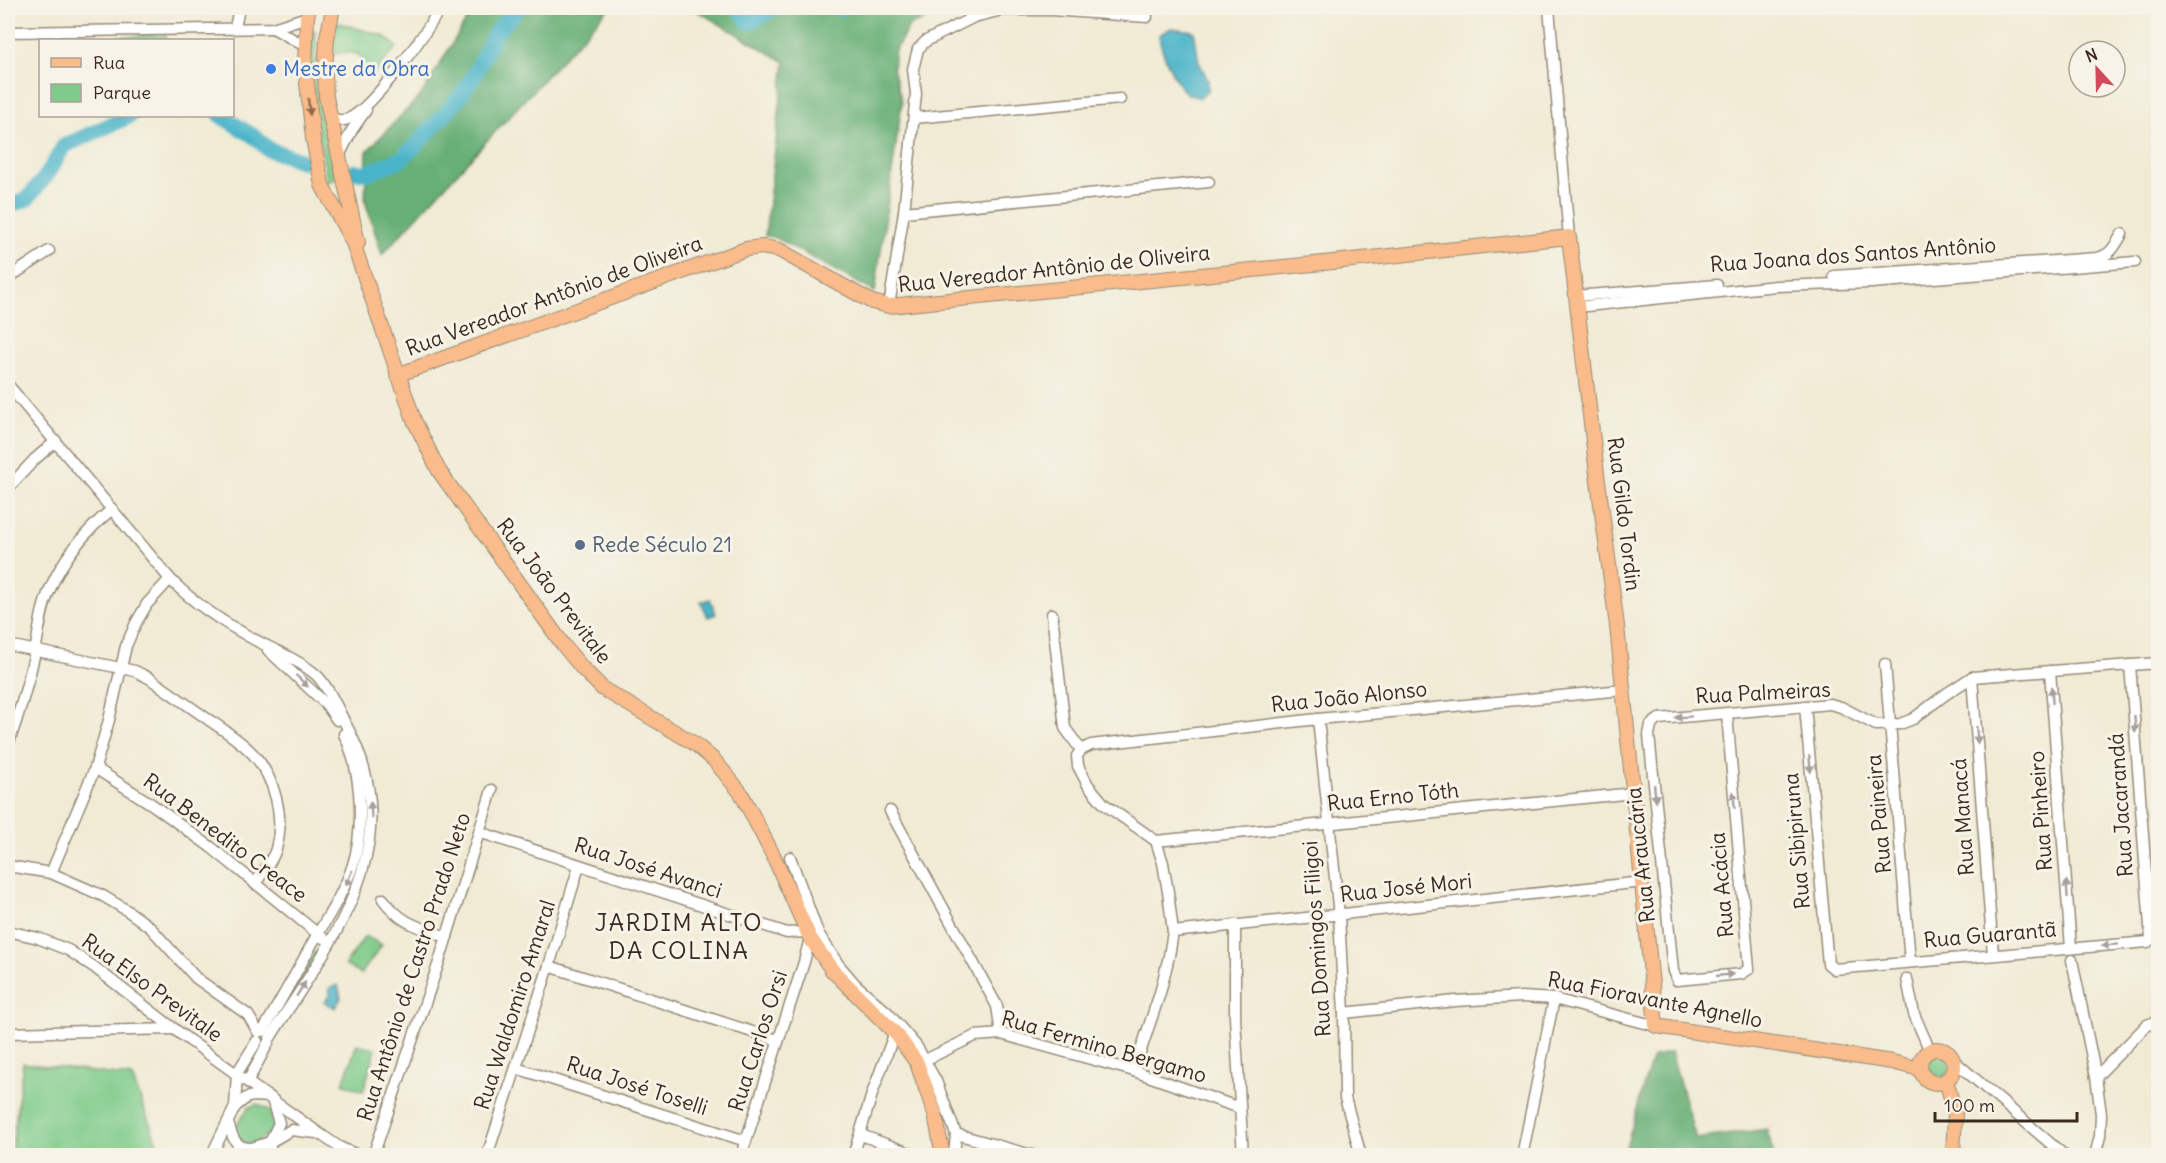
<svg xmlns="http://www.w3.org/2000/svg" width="2166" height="1163" viewBox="0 0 2166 1163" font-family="Delius,sans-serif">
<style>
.green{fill:#7ecb8a;stroke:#5c7a54;stroke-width:1.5}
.forest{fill:#66af76;stroke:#506c4a;stroke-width:1.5}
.water{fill:#4ab4c9;stroke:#426f74;stroke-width:1.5}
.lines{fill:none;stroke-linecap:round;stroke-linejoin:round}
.river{stroke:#4ab4c9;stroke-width:16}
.minor-casing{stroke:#968a79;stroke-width:13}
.major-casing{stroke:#968a79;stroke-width:16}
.minor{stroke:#fff;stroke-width:10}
.major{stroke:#f9bc8a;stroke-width:14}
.oneway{fill:#906c4f}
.oneway2{fill:#a79f9a}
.shop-dot{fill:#3f7fe0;stroke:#f7f3e8;stroke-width:2}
.service-dot{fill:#5c6f8a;stroke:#f7f3e8;stroke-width:2}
.labels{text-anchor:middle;stroke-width:6;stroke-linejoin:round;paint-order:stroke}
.shop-label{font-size:21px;fill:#366cbe;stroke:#f7f3e8;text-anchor:start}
.street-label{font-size:21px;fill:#3b2a1e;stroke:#f7f3e8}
.service-label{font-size:21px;fill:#4e5e75;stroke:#f7f3e8;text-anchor:start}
.quarter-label{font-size:24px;letter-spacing:1.5px;fill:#3b2a1e;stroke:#f7f3e8}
</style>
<rect width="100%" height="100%" fill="#f7f3e8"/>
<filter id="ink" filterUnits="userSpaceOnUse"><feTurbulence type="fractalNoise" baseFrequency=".0167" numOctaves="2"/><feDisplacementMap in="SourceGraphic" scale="12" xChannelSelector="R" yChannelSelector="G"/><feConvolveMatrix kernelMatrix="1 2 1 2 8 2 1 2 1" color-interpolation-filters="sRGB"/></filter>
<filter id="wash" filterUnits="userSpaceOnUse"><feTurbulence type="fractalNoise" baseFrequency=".008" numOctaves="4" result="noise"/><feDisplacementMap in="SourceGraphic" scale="24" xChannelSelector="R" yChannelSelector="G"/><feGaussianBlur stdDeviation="1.35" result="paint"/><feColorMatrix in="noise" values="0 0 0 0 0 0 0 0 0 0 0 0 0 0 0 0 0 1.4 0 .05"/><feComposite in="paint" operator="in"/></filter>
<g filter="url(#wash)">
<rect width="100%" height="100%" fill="#f0ebd4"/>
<g class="green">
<polygon points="332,21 384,36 397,47 370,78 358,54 344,52 330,55"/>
<path d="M309,31L316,32C313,82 324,130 336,179L327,182L314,107Z"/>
<polygon points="166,34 166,40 116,40 116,37"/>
<polygon points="365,936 382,945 361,974 345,965"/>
<polygon points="315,952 317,956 277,1021 271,1022 313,953"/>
<polygon points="357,1044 376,1049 363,1091 343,1083"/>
<circle cx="1938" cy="1066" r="12"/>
<polygon points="23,1063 132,1077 161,1153 164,1155 11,1155"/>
<path d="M257,1104L271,1111L274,1129C266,1136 256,1144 244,1144L233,1130L249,1107Z"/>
</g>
<g class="forest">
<polygon points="467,8 609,8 382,255 365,201 367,151 421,95 466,21"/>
<polygon points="692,8 958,8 910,25 895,50 893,68 902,102 875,292 774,237 765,236 785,62"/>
<polygon points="1671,1052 1696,1139 1767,1129 1774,1155 1624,1155 1644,1084 1653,1057"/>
</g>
<g class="water">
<path d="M1171,28L1194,31L1199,62L1208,80V91L1200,98C1195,96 1190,96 1186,93C1175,83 1160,50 1159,35Z"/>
<polygon points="710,599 716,614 708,617 701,602"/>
<polygon points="338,985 341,998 335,1008 325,1002 330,994 329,988"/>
</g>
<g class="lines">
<g class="river">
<polyline points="739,8 749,22 774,8"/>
<polyline points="837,8 840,8"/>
<polyline points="221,116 255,137 268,149 302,161"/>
<polyline points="354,172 367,173 401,159 418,143 459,98 473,77 496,32 518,8"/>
<polyline points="8,206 27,199 47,175 64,146 130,116"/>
</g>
</g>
</g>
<g filter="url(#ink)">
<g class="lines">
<g class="minor-casing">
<g id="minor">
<polyline points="1549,8 1569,237"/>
<polyline points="235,28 239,8"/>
<polyline points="273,28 305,46"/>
<polyline points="8,32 273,28 307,17"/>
<path d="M330,117C336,121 342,121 348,119C372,109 427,32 440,8"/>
<polyline points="914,118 1120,99"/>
<polyline points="339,156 352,130 366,110"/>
<polyline points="904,212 1209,182"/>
<path d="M1834,276L2097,258C2111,255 2115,246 2122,234"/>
<polyline points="8,278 49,251"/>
<polyline points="1575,296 1717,285"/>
<polyline points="889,306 904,212 916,94 913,69 918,49 926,41 974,17 1002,10 1052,10 1147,17"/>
<polyline points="1577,307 1776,286 1871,283 2135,262"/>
<path d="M8,385L170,579C195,605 227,625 259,642C278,652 297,659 314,673C326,682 338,709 345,723C412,845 333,937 270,1038"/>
<polyline points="8,488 35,459 56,441"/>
<polyline points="1052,614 1065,728 1081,750"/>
<path d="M8,645L135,671L149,678C169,692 189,706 209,720C224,730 241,741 253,754C275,778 285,817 276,849C272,862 262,873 255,884"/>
<polyline points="268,650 326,704 337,720"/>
<polyline points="1885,664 1910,961"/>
<polyline points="2050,671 2071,948"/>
<polyline points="1972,677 1993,954"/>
<polyline points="1805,706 1828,964 1834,969 2148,942 2151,939 2130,665"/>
<polyline points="1727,714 1749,969 1741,974 1677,980 1673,971 1649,735 1651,725 1659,719 1830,704 1841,707 1876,725 1900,724 1913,719 1946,694 1972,677 2158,663"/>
<polyline points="1318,719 1339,915 1344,1013 1345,1098 1361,1156"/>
<path d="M8,745C19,714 28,684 35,652C39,631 41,609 50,589C63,558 86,531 112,509"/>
<polyline points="1081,750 1091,745 1318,719 1623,690"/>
<polyline points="1081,750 1077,756 1078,766 1088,785 1104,804 1156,841 1163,863 1168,892 1173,932 1169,956 1160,993 1134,1071"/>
<polyline points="95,768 153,805 212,848 323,938"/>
<polyline points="890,811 997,1006 1001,1034"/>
<polyline points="479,832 787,933 807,932"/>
<polyline points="1156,841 1634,793"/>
<polyline points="790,857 818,933 838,964 855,984 888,1013 917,1047 936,1081 956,1134 954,1156"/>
<polyline points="8,866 51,873 103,896 128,911 150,927 196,978 248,1015 258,1032"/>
<polyline points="51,873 95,768 109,720 126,646 136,623 147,604 170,579"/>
<path d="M383,899C401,924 419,927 447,937"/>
<polyline points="1235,925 1235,1017 1243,1156"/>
<polyline points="8,931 38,938 68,950 94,967 182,1035 320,1134 339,1147 360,1156"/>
<polyline points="1173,932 1643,882"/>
<polyline points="2072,960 2096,1077 2101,1114 2100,1136 2095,1156"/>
<polyline points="549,966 777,1040"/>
<polyline points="1907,979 1914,1014 1930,1051"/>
<polyline points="1344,1013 1455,1001 1522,997 1554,999 1656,1026"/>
<path d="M263,1031C280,1001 297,972 313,942C346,886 365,860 359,792C357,772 353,752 344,734"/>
<polyline points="8,1033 174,1029"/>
<polyline points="925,1060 975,1036 1001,1034 1134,1071 1240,1108"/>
<polyline points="1953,1060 2065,1156"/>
<polyline points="516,1068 746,1141"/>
<polyline points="2096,1077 2147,1025 2158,1021"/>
<polyline points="248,1081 268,1043"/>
<polyline points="235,1107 237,1073 257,1041"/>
<path d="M228,1123C232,1136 235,1149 252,1148"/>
<polyline points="956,1134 1035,1156"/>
<polyline points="861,1135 918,1156"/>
<polyline points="211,1156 235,1107 246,1098 253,1096 270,1097"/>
<polyline points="241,1156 252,1148 270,1142 291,1130 316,1133"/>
<polyline points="270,1156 270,1142 279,1123 272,1099"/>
<polyline points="373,1156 439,962 492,790"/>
<polyline points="487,1156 549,966 579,866"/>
<polyline points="741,1156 804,962 810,938"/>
<polyline points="853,1156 873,1091 895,1032"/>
<polyline points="1522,1156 1554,999"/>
</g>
</g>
<g class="major-casing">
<g id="major">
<polyline points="309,8 307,17 305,64 313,139 322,185 353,243 414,420 439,471 564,646 582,668 603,689 695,744 714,760 741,793 773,855 810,938 832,970 897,1035 917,1063 935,1114 943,1156"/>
<polyline points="333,8 327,38 325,72 326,97 358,243"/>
<polyline points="397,375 746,249 762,247 779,250 872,302 889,306 1333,262 1569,237 1597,474 1617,626 1656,1026 1892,1062 1920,1069"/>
<circle cx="1937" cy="1066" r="17"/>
<polyline points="1946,1080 1955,1113 1953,1156"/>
</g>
</g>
<use href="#minor" class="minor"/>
<use href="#major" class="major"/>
</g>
<defs><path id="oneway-solid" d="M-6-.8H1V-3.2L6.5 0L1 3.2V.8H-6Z" transform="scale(1.5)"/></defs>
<use class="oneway" href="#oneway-solid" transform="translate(309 107) rotate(83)"/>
<g class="oneway2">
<use href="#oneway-solid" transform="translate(302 681) rotate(44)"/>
<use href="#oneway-solid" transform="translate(2052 695) rotate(-94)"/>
<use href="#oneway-solid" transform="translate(1683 717) rotate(176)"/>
<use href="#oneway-solid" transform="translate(2135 724) rotate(86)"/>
<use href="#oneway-solid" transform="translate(1977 735) rotate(86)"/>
<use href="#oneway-solid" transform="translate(1810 764) rotate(85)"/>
<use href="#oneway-solid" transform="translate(1655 793) rotate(84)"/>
<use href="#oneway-solid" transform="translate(1734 800) rotate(-95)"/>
<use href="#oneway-solid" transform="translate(371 810) rotate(-94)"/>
<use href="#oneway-solid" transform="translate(349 878) rotate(112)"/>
<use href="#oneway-solid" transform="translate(2067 889) rotate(-94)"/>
<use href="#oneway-solid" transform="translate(2110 945) rotate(176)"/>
<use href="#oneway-solid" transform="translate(1725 975) rotate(-6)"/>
<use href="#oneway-solid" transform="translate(301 989) rotate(-58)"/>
</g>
</g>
<circle class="shop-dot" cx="271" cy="69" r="6"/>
<circle class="service-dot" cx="580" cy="545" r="6"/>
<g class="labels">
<g class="shop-label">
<text x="283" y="76">Mestre da Obra</text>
</g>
<g class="street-label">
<text transform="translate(1853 255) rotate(-4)" y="7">Rua Joana dos Santos Antônio</text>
<text transform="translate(1054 269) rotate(-6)" y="7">Rua Vereador Antônio de Oliveira</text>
<text transform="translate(554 296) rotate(-20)" y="7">Rua Vereador Antônio de Oliveira</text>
<text transform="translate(1624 514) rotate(83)" y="7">Rua Gildo Tordin</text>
<text transform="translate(554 591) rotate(53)" y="7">Rua João Previtale</text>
<text transform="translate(1763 693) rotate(-3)" y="7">Rua Palmeiras</text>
<text transform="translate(1349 697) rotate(-6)" y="7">Rua João Alonso</text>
<text transform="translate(1393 797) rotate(-6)" y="7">Rua Erno Tóth</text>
<text transform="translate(2121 805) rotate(-94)" y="7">Rua Jacarandá</text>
<text transform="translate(2041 811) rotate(-94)" y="7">Rua Pinheiro</text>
<text transform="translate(1879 814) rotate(-95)" y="7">Rua Paineira</text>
<text transform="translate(1963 817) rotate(-94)" y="7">Rua Manacá</text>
<text transform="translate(225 838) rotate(37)" y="7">Rua Benedito Creace</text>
<text transform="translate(1797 841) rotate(-95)" y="7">Rua Sibipiruna</text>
<text transform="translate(1641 855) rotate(-96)" y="7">Rua Araucária</text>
<text transform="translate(648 868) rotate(18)" y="7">Rua José Avanci</text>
<text transform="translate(1722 885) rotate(-95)" y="7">Rua Acácia</text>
<text transform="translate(1406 888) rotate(-6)" y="7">Rua José Mori</text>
<text transform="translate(1990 935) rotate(-5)" y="7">Rua Guarantã</text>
<text transform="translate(1317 939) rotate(-94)" y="7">Rua Domingos Filigoi</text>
<text transform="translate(414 967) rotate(-72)" y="7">Rua Antônio de Castro Prado Neto</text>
<text transform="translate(152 988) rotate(36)" y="7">Rua Elso Previtale</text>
<text transform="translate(1655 1000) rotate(11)" y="7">Rua Fioravante Agnello</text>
<text transform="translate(515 1005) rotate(-72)" y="7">Rua Waldomiro Amaral</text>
<text transform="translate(758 1041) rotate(-72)" y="7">Rua Carlos Orsi</text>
<text transform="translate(1104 1047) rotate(16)" y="7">Rua Fermino Bergamo</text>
<text transform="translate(637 1086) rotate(18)" y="7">Rua José Toselli</text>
</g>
<g class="service-label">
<text x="592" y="552">Rede Século 21</text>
</g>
<g class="quarter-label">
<text x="679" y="931">JARDIM ALTO<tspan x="679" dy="28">DA COLINA</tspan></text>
</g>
</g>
<rect width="2166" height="1163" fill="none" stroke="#f7f3e8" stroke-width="30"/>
<rect x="39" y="39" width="195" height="78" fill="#f7f3e8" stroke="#aca397" stroke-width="1.5"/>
<rect x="51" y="58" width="30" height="9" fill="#f9bc8a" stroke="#aca397" stroke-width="1.5"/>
<text x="93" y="69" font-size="18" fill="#3b2a1e">Rua</text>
<rect x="51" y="84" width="30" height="18" fill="#7ecb8a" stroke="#aca397" stroke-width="1.5"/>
<text x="93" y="99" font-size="18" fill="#3b2a1e">Parque</text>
<g transform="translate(2097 69) rotate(338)"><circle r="28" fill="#f7f3e8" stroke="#aca397" stroke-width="1.5"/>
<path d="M0-4.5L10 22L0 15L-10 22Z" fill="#d1495b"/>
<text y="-9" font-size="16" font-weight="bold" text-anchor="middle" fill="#3b2a1e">N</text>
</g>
<path d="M1935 1112v9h142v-9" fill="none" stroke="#3b2a1e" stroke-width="3"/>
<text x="1944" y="1112" font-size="18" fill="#3b2a1e" stroke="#f7f3e8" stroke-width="4.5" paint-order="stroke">100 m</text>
</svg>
